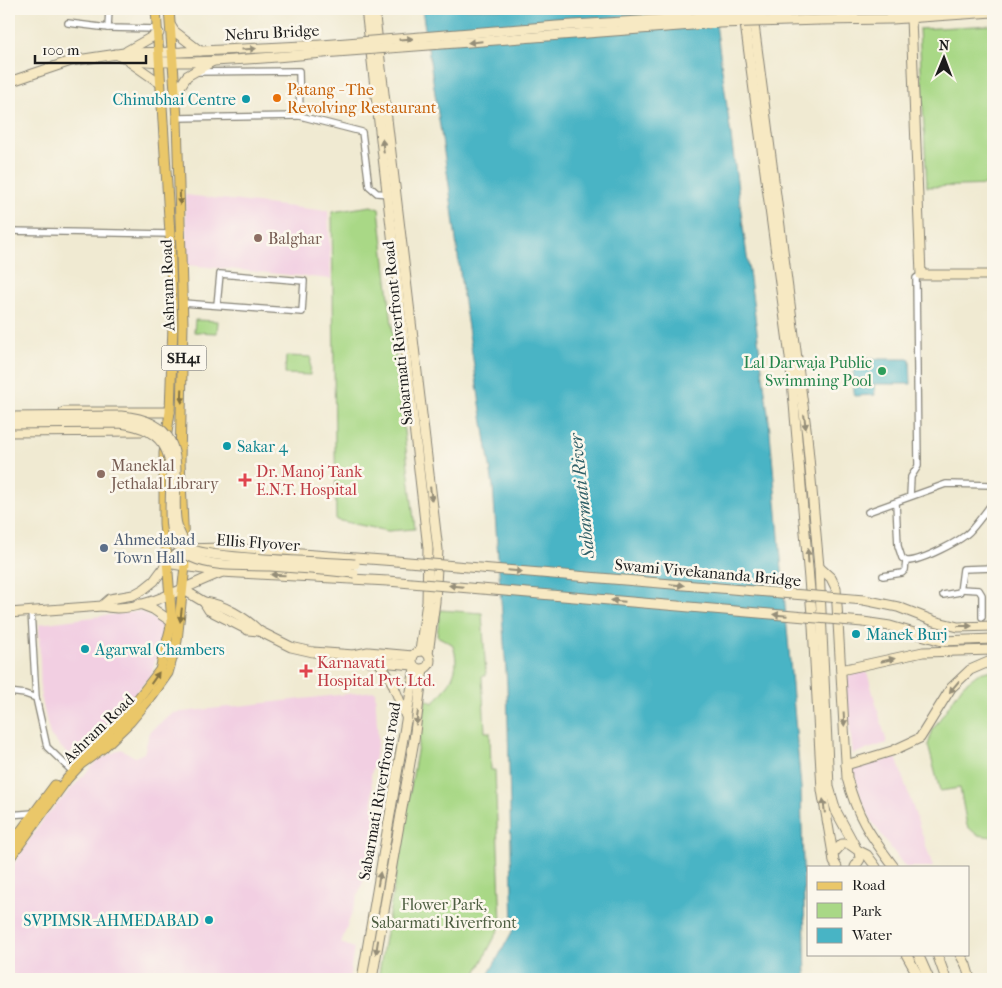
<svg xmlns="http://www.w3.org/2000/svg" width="1002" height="988" viewBox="0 0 1002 988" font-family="'IM FELL French Canon',serif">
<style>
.built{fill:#f2cfe2}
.green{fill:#a9d886;stroke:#627a51}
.water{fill:#48b4c5;stroke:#326870}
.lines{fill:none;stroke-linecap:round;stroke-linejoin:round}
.street-casing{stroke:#868377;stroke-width:8}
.secondary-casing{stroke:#868377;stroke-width:11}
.primary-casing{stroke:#868377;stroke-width:11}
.street{stroke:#fff;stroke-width:5.5}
.secondary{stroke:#f7e9c3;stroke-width:9}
.primary{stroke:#eac769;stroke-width:9}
.secondary-bridge-casing{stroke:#868377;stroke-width:11;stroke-linecap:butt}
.secondary-bridge{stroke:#f7e9c3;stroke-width:9}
.oneway{fill:#948d78}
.oneway2{fill:#837242}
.food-dot{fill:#e8710a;stroke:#fbf7ec;stroke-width:2}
.culture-dot{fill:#0f9aa8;stroke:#fbf7ec;stroke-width:2}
.education-dot{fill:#8d6e63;stroke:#fbf7ec;stroke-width:2}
.leisure-dot{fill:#2e9e5b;stroke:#fbf7ec;stroke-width:2}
.health-dot{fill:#e0444e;stroke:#fbf7ec;stroke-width:2}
.service-dot{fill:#5c6f8a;stroke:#fbf7ec;stroke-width:2}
.labels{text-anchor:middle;stroke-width:5;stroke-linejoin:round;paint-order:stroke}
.shield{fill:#fbf7ec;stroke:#5f5e5a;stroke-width:1}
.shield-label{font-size:15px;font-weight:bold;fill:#1c1c1c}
.street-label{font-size:16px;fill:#1c1c1c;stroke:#fbf7ec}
.food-label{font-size:16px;fill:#c56008;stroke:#fbf7ec;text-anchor:start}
.culture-label{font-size:16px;fill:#0d838f;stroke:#fbf7ec;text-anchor:start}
.education-label{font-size:16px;fill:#785e54;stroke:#fbf7ec;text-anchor:start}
.leisure-label{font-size:16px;fill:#27864d;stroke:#fbf7ec;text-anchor:end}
.health-label{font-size:16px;fill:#be3a42;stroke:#fbf7ec;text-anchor:start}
.service-label{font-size:16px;fill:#4e5e75;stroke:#fbf7ec;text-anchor:start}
.park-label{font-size:16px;fill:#4d5e41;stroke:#fbf7ec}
.water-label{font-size:18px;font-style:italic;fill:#306068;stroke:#fbf7ec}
</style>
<rect width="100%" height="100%" fill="#fbf7ec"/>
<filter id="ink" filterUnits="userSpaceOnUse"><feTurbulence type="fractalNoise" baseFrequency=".02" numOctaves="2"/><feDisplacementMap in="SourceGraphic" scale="10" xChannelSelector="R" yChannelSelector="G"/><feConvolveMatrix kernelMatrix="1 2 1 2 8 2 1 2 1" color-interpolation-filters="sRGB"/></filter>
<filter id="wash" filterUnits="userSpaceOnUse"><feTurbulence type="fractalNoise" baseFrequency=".0096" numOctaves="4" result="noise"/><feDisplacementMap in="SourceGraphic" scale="20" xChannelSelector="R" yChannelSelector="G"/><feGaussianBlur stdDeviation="1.12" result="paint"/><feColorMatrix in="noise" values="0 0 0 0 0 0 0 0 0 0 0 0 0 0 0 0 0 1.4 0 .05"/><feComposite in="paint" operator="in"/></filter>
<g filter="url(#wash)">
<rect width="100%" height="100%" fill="#f0ead2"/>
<g class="built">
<polygon points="185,195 328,211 331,279 187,265"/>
<polygon points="140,611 164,625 152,674 110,722 68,755 50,735 41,697 39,624"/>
<polygon points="857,672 867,672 887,743 853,754 844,679"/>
<polygon points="375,691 378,741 371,776 375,830 369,865 341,943 354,948 349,979 16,979 9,967 9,871 45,817 97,761 121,749 135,757 144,753 150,731 173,713"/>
<polygon points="896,757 926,846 933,867 905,867 873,823 862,801 854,771 856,768"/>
</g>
<g class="green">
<polygon points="993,25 993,185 927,187 919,29"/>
<polygon points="371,206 379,209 415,529 388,531 336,520 332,212"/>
<polygon points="195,320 218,321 217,333 194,332"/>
<polygon points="286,356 311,357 310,375 285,374"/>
<path d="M440,610L482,613L486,676H482L485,732H490L491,770H495L501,925L473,979H378L426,699L433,703C449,686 463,669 452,644L437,636Z"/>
<polygon points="993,670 993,837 977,835 967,826 960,788 940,791 928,745 933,729 963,685 979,673"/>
</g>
<g class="water">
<polygon points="422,9 714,9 769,421 801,788 806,979 486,979 513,930 507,685 493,486 463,296 449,185"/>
<polygon points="853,359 910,359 911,384 874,384 875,395 854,396"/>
</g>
</g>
<g filter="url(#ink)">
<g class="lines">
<g class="street-casing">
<g id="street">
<polyline points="109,9 108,28 158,29"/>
<polyline points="68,23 108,28"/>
<polyline points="300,116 362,132 369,186 377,193 389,194"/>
<polyline points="177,118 300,116 299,71 195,72"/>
<polyline points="9,231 170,234"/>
<polyline points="183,303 302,312 304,281 220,274 217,305"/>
<polyline points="910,496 911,477 918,466 916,278 921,275"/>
<path d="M896,503L898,546L902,558L906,561C920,562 963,540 971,530C979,521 986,511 993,502"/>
<polyline points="868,512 946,484 993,485"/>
<polyline points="883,576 902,573 905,570 906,561"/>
<polyline points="961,589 979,590 982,595 982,617"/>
<polyline points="943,595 960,592 963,569 993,568"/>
<polyline points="31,611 36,698 47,747 74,773"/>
<polyline points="9,692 25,694 36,698"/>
<polyline points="9,815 33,813"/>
</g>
</g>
<g class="secondary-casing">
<g id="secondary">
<polyline points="366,9 428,548 427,602 420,651"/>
<polyline points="374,9 438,550 435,602 428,654"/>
<polyline points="743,9 790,357 813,626 822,790 833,854"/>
<polyline points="752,9 807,436 819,567 829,787 836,811 855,846"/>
<polyline points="821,10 897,9"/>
<polyline points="911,18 921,275 993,275"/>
<polyline points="820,20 892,19 993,12"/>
<polyline points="171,26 174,31 200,51"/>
<polyline points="127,51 159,33"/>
<path d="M115,54C144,71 283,56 323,53"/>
<polyline points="130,62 160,83"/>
<polyline points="9,82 71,61 124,53 181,52 322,45"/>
<polyline points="176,93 187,76 213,61"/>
<polyline points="64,412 170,412"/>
<polyline points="9,432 142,431"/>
<polyline points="167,563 221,572 388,581"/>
<path d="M819,567L831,578L836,588L847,778C857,817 870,835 894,867"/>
<polyline points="184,590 204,602 209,610 248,630 259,631 291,647 313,652 354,655 369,661 413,665"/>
<polyline points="864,600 898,607 934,621 958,627 993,626"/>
<path d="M204,602C223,604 246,618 259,631"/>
<polyline points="140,604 153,609 172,622"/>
<path d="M102,606C137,616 187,585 220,573"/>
<polyline points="9,613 102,606 110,599 133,595 144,589 154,581 171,558 185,549 221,548 396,561"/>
<polyline points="863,622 890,626 942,641 993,639"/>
<circle cx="421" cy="660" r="9"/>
<polyline points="354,655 368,652 413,656"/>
<polyline points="379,662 392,682 407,719"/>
<polyline points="841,670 923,652 993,650"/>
<polyline points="846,765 892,751 920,738 951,688 970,670 993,660"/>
<polyline points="859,851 867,855 876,867"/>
<polyline points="837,867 834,862 833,854 842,844 849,844 859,851 860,859 855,867"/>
<polyline points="906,954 920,979"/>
<polyline points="918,954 929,979"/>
<polyline points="937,954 946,979"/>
<polyline points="960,954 966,965 970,979"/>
<polyline points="362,979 415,668"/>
<polyline points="372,979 414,740 423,669"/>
</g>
</g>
<g class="primary-casing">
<g id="primary">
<polyline points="76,763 124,717 160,670 172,622 164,523 164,453 170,412 173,325 170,234 156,9"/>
<polyline points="9,847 55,785"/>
<polyline points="9,859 67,779 81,764 103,748 130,722 151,697 168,673 177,641 185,566 180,461 183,324 177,118 169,9"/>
</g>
</g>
<use href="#street" class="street"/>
<use href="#secondary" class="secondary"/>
<use href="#primary" class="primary"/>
<g class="secondary-bridge-casing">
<g id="secondary-bridge">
<polyline points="322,45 557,26 821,10"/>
<polyline points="323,53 719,23 820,20"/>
<path d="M9,417L121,416C218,424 147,516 192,549C207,559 328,562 355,564"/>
<path d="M9,424L120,423C214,434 138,530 191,557C214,568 246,565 270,566C298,568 326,570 354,573"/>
<polyline points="396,561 864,600"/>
<polyline points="388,581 863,622"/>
</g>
</g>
<use href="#secondary-bridge" class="secondary-bridge"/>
</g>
<defs><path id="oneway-solid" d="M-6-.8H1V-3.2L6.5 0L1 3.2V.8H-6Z" transform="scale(1.25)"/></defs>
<g class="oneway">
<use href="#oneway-solid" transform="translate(406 39) rotate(-4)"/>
<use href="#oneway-solid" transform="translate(475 42) rotate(174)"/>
<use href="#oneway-solid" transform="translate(249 49) rotate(-3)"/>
<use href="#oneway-solid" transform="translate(383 146) rotate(-97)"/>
<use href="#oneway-solid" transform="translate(805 422) rotate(83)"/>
<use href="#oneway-solid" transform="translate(431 494) rotate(83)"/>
<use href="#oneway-solid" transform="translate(808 556) rotate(-94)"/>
<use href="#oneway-solid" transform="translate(515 571) rotate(5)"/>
<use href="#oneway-solid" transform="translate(278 575) rotate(-178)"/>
<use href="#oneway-solid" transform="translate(677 585) rotate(5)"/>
<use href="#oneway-solid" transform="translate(456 586) rotate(-175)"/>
<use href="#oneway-solid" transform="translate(618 601) rotate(-175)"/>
<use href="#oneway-solid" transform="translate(780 615) rotate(-175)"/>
<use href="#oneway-solid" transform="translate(965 626)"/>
<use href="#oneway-solid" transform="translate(888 660) rotate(-13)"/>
<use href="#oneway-solid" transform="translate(954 687) rotate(130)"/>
<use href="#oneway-solid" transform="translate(417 718) rotate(98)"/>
<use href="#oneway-solid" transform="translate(844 719) rotate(87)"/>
<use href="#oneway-solid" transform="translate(824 806) rotate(-97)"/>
<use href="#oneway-solid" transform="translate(379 879) rotate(-80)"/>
<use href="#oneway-solid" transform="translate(377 947) rotate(99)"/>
</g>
<g class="oneway2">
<use href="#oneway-solid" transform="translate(180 198) rotate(88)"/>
<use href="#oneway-solid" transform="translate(182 396) rotate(92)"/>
<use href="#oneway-solid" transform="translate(181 615) rotate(97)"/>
<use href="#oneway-solid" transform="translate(155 678) rotate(-55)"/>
</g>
</g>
<circle class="food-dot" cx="277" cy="98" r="5"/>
<g class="culture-dot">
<circle cx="246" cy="99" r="5"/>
<circle cx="227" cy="446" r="5"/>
<circle cx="856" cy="634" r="5"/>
<circle cx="85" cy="649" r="5"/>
<circle cx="209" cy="920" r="5"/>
</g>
<g class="education-dot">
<circle cx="258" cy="238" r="5"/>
<circle cx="101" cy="474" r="5"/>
</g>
<circle class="leisure-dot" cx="882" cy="371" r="5"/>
<g class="health-dot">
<path d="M242.5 472.5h5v5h5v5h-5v5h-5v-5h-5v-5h5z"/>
<path d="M303.5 663.5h5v5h5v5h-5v5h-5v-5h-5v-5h5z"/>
</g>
<circle class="service-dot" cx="104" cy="548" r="5"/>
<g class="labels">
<rect class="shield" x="161.5" y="345.5" width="45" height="25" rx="4"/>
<g class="shield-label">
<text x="184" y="363">SH41</text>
</g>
<g class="street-label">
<text transform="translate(272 32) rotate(-3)" y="6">Nehru Bridge</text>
<text transform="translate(167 285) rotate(-92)" y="6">Ashram Road</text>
<text transform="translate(397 333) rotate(-96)" y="6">Sabarmati Riverfront Road</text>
<text transform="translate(258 542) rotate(4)" y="6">Ellis Flyover</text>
<text transform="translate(708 572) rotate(5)" y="6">Swami Vivekananda Bridge</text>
<text transform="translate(98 728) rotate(-44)" y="6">Ashram Road</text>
<text transform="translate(379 791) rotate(-80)" y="6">Sabarmati Riverfront road</text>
</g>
<g class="food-label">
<text x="287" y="95">Patang - The<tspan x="287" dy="18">Revolving Restaurant</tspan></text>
</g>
<g class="culture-label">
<text x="236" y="105" text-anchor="end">Chinubhai Centre</text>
<text x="237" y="452">Sakar 4</text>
<text x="866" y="640">Manek Burj</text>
<text x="95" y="655">Agarwal Chambers</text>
<text x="199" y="926" text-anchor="end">SVPIMSR-AHMEDABAD</text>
</g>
<g class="education-label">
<text x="268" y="244">Balghar</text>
<text x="111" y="471">Maneklal<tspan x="111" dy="18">Jethalal Library</tspan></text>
</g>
<g class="leisure-label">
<text x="872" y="368">Lal Darwaja Public<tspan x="872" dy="18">Swimming Pool</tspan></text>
</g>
<g class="health-label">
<text x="256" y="477">Dr. Manoj Tank<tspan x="256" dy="18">E.N.T. Hospital</tspan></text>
<text x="317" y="668">Karnavati<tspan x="317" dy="18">Hospital Pvt. Ltd.</tspan></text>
</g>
<g class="service-label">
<text x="114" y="545">Ahmedabad<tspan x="114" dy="18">Town Hall</tspan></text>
</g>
<g class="park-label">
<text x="444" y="910">Flower Park,<tspan x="444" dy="18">Sabarmati Riverfront</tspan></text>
</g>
<g class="water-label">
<text transform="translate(582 496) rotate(-96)" y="6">Sabarmati River</text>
</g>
</g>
<rect width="1002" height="988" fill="none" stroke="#fbf7ec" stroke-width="30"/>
<rect x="807" y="866" width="162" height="90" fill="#fbf7ec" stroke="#a29f99"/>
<rect x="817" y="882" width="25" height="8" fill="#eac769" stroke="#a29f99"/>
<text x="852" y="890" font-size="15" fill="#1c1c1c">Road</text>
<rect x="817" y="903" width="25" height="15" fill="#a9d886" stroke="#a29f99"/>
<text x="852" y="916" font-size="15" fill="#1c1c1c">Park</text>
<rect x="817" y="928" width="25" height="15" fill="#48b4c5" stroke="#a29f99"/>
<text x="852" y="940" font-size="15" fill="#1c1c1c">Water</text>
<g transform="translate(944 58) rotate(1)" stroke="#fbf7ec" stroke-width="4" paint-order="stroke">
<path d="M0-4L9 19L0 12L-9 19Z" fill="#1c1c1c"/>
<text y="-8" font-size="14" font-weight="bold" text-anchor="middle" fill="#1c1c1c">N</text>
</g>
<path d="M35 55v8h111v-8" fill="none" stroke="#1c1c1c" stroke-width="2.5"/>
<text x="42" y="55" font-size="15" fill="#1c1c1c" stroke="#fbf7ec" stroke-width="4" paint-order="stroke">100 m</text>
</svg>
